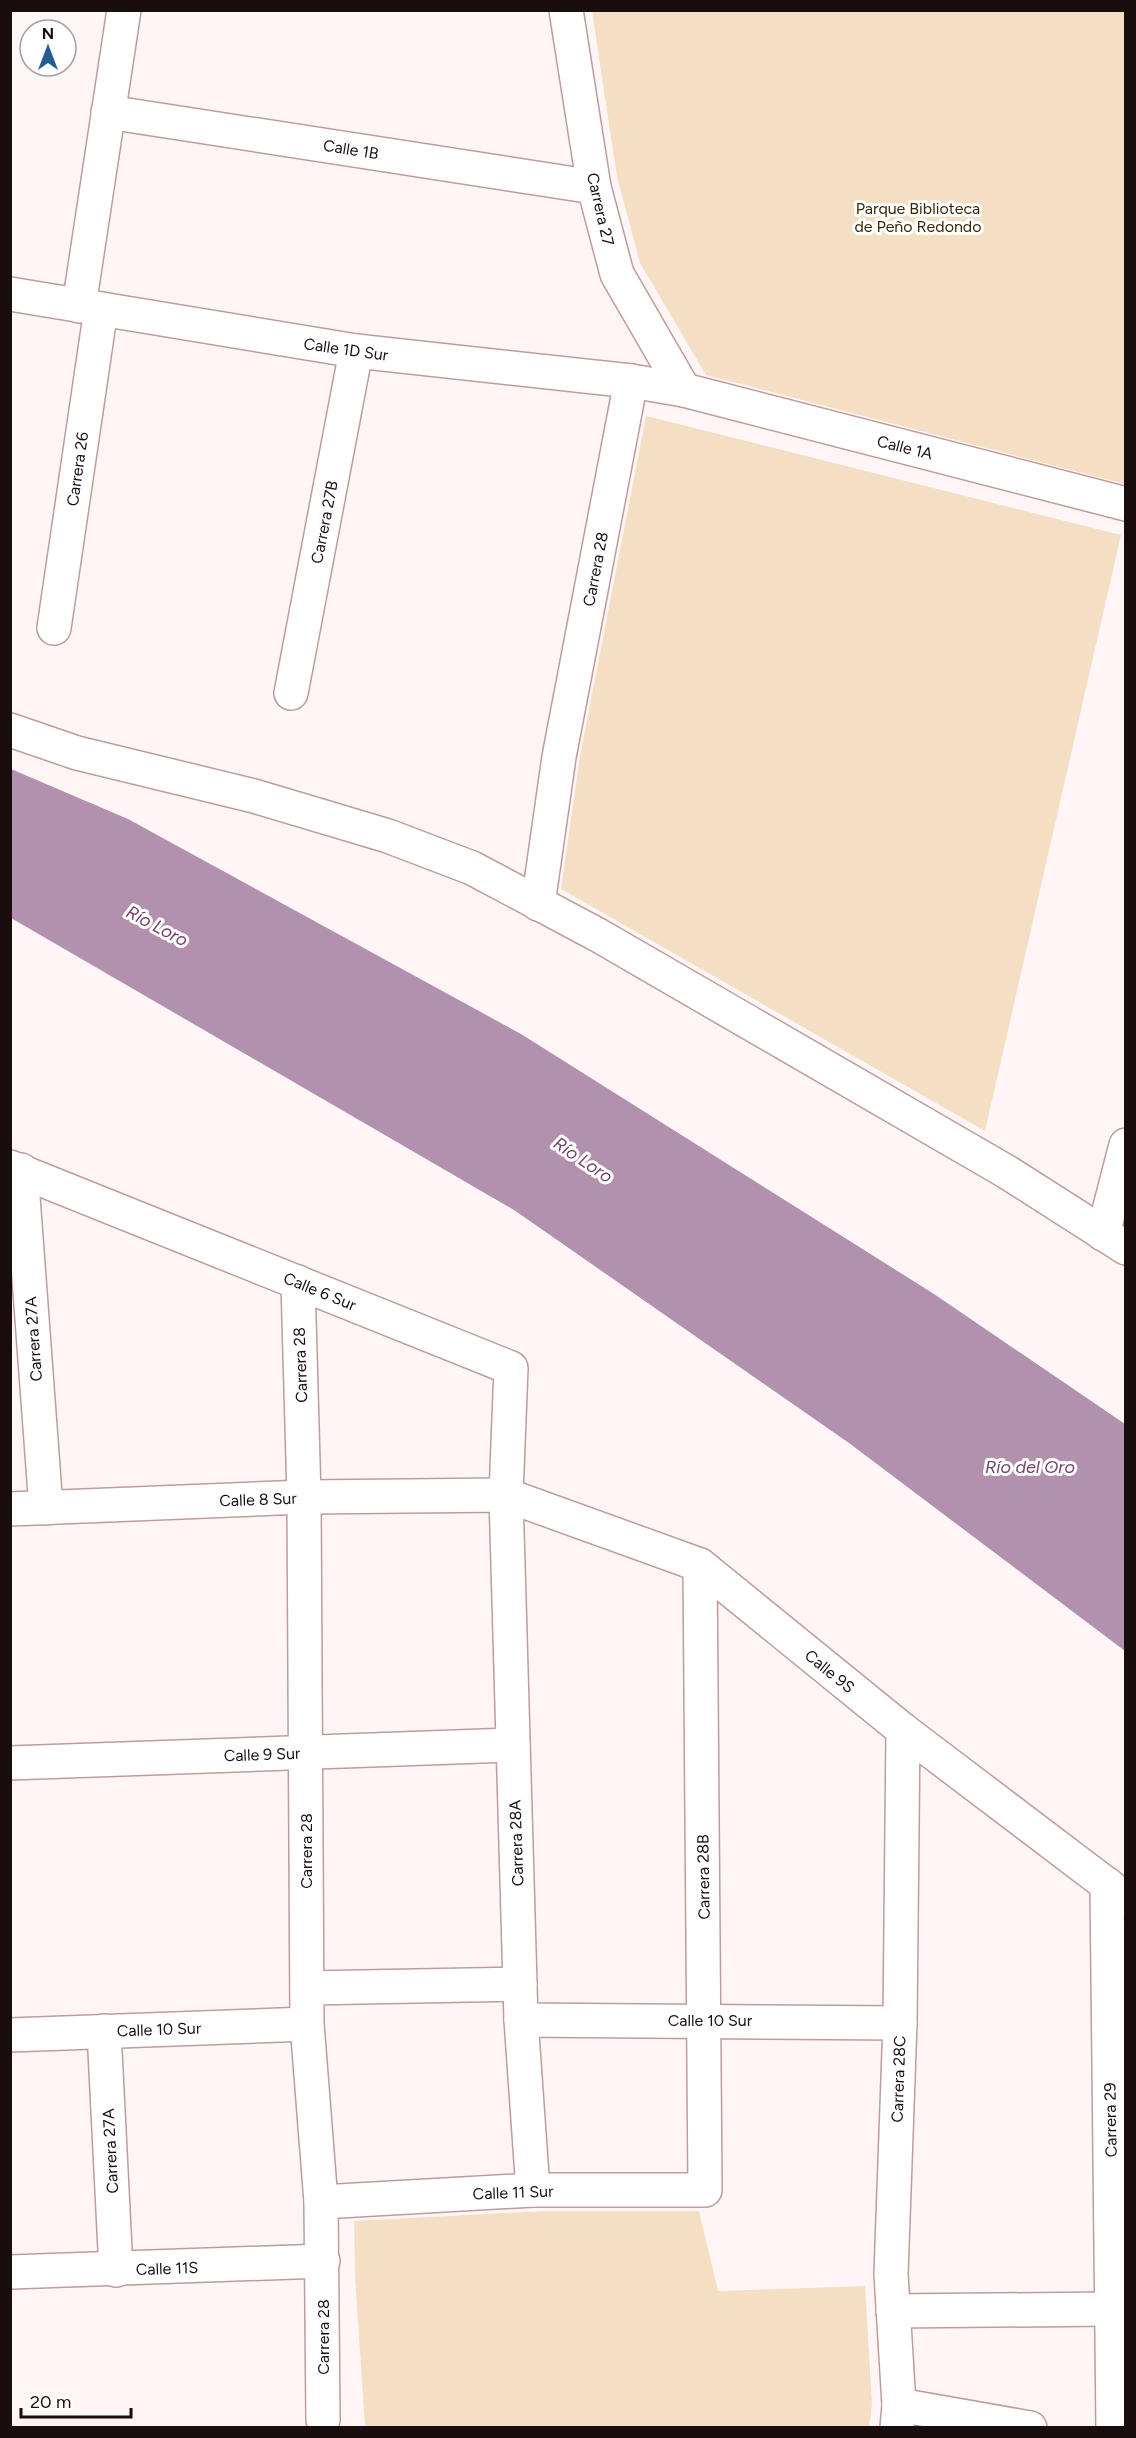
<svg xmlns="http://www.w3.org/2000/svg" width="1136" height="2438" viewBox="0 0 1136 2438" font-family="Figtree,sans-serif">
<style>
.green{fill:#f4dfc4}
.water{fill:#b291ae}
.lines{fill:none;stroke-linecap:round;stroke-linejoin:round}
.street-casing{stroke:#c09c99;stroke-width:36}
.street{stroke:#fff;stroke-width:33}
.labels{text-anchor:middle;stroke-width:6;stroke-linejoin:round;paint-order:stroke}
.street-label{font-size:16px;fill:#1a0d0d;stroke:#fff}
.park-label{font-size:16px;fill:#3a280a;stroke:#fff}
.water-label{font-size:18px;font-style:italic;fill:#71446d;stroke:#fff}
</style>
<rect width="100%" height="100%" fill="#fef6f6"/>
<g class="green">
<polygon points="592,11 1125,11 1125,484 706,375 640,263 617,177"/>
<polygon points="646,416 1121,535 985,1131 561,889 580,756"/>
<polygon points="544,2211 699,2211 718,2291 865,2286 872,2404 869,2427 365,2427 355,2275 354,2221"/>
</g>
<polygon class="water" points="11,769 128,819 521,1034 934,1294 1125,1424 1125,1651 849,1443 514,1210 11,918"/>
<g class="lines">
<g class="street-casing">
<g id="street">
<polyline points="566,10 594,187 617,274 684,390"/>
<polyline points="108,112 594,187"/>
<polyline points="10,294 356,351 631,381 684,390 1126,504"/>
<polyline points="79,306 124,10"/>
<polyline points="54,628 101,309"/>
<polyline points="291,693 356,351"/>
<polyline points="10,730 77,753 254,796 388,836 472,868 598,935 1007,1172 1126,1248"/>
<polyline points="538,904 559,757 631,381"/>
<polyline points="10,1167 511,1368 506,1495 521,2020 533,2190"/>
<polyline points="21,1170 46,1508"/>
<polyline points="1103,1234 1126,1145"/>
<polyline points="298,1282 304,1497 307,2024 321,2202 323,2420"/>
<polyline points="10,1509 304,1497 506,1495 700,1565 903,1730 1126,1899"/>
<polyline points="10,1763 513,1745"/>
<polyline points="1107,1884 1113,2428"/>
<polyline points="307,1988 520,1984"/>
<polyline points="521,2020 900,2023"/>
<polyline points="104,2031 116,2270"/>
<polyline points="10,2035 307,2024"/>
<polyline points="321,2202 533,2190 705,2190 700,1565"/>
<polyline points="10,2272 323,2261"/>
<polyline points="893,2311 1113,2309"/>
<polyline points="899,2405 1030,2428"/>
<polyline points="897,2428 899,2405 891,2274 900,2023 903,1730"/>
</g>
</g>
<use href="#street" class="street"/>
</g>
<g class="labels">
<g class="street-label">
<text transform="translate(351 149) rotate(9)" y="6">Calle 1B</text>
<text transform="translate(601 209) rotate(77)" y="6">Carrera 27</text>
<text transform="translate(346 349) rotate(8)" y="6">Calle 1D Sur</text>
<text transform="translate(905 447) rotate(14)" y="6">Calle 1A</text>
<text transform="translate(77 469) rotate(-82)" y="6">Carrera 26</text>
<text transform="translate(324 522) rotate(-79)" y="6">Carrera 27B</text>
<text transform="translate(595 569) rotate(-79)" y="6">Carrera 28</text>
<text transform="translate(320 1291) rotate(22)" y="6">Calle 6 Sur</text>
<text transform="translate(33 1339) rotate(-94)" y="6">Carrera 27A</text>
<text transform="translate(300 1365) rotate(-92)" y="6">Carrera 28</text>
<text transform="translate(258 1499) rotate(-2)" y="6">Calle 8 Sur</text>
<text transform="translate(830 1671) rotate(39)" y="6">Calle 9S</text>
<text transform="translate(262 1754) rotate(-2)" y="6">Calle 9 Sur</text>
<text transform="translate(516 1843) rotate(-92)" y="6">Carrera 28A</text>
<text transform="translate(306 1851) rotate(-90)" y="6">Carrera 28</text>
<text transform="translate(703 1877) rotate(-91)" y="6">Carrera 28B</text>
<text x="710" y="2026">Calle 10 Sur</text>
<text transform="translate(159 2029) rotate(-2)" y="6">Calle 10 Sur</text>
<text transform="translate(898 2079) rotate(-88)" y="6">Carrera 28C</text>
<text transform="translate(1110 2120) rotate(-91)" y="6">Carrera 29</text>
<text transform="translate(110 2151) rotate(-93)" y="6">Carrera 27A</text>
<text transform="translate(513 2192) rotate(-2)" y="6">Calle 11 Sur</text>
<text transform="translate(167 2268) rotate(-2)" y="6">Calle 11S</text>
<text transform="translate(323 2337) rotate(-90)" y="6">Carrera 28</text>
</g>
<g class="park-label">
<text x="918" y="214">Parque Biblioteca<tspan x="918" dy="18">de Peño Redondo</tspan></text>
</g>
<g class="water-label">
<text transform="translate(157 926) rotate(28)" y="6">Río Loro</text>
<text transform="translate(583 1160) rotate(34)" y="6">Río Loro</text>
<text x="1030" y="1473">Río del Oro</text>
</g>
</g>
<rect width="1136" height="2438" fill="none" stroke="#1a0d0d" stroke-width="24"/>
<g transform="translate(48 48)"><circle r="28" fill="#ffffff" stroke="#a39e9e" stroke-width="1.5"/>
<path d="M0-4.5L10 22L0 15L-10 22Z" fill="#225d94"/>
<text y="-9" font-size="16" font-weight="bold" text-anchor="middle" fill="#1a0d0d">N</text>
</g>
<path d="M21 2408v9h110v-9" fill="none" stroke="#1a0d0d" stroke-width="3"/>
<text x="30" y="2408" font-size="18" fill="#1a0d0d" stroke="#ffffff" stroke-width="4.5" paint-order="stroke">20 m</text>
</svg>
